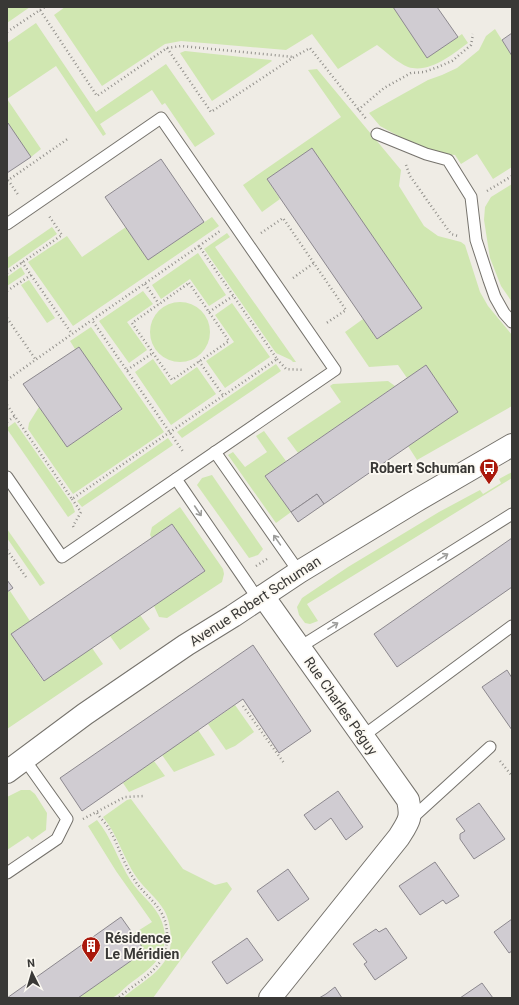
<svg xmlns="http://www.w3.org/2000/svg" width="519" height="1005" viewBox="0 0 519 1005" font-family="Roboto,sans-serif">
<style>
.green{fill:#d0e7b1}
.building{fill:#d0ccd2;stroke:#8c888e}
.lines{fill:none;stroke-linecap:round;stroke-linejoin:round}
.lane-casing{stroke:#75726c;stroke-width:13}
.street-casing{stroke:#75726c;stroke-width:24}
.secondary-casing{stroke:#75726c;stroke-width:24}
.path{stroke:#92908b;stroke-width:2.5;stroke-dasharray:1 3;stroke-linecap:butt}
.lane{stroke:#fff;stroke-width:11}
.street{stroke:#fff;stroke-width:22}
.secondary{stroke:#fff;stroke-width:22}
.oneway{stroke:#9c9c9a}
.labels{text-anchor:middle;stroke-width:3.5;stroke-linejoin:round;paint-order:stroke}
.poi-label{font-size:14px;font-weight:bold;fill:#393836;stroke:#fcf9f2;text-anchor:end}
.street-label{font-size:14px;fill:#393836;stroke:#fcf9f2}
</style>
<rect width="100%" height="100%" fill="#efece5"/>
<g class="green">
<polygon points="7,7 30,7 7,23"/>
<path d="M65,7H393L427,58L462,34L468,43C453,54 429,74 408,67C398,63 386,52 377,45L338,69L312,34L286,50L181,41L165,44L102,86L54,15Z"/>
<polygon points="36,23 96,112 166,64 215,134 195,147 165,103 162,105 152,90 100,124 106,134 103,136 56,66 7,99 41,149 31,157 7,124 7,43"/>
<polygon points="495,29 512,56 512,167 493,179 477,154 461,164 455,155 439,154 404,139 380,126 369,113 428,80 442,75 457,68 479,50 486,36"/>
<polygon points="185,51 271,60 272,61 212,101 180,53"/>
<polygon points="317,69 401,170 399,186 424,226 438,236 461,242 465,245 480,292 488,306 512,335 512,406 417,460 408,446 458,412 426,365 407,378 398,365 369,367 345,332 363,319 377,339 422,308 312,149 267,179 280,199 262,212 243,185 341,117 308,70"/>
<polygon points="512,184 512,302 501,286 490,258 484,220 485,207 491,197"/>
<polygon points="212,217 219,226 73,326 28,262 67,236 82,257 126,227 148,260"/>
<polygon points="52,227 57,234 7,269 7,258"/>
<polygon points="227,233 230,237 215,247 296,362 293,362 291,360 276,353 204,249"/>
<polygon points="198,253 226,295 209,306 190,279 161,299 152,285"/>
<polygon points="21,267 25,274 7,286 7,277"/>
<polygon points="29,280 55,318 47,323 21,285"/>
<polygon points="143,291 153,304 127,322 147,350 129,363 99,321"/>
<circle cx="180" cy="332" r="30"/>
<polygon points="232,303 270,357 225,388 206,361 234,342 215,315"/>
<polygon points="91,327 164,432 73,494 28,429 29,423 39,407 67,447 122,410 79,347 75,349 70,341"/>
<polygon points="153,359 171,385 197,367 216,394 171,425 135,372"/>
<polygon points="276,364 281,371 182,438 177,432"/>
<polygon points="388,381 395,386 298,453 287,438 341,402 330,386 333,384"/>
<polygon points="15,422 72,504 75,512 68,517 7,429 7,428"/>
<polygon points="264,431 286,461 265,476 291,512 276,523 228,455 233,452 245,467 267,452 256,436"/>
<polygon points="168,438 173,445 82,507 77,501"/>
<polygon points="512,472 512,478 307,604 318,621 310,624 305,623 299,615 297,607 302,598 348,567 439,512 480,490 483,494 501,483 499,479"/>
<polygon points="212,475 263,549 258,555 249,558 197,485 202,478"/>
<polygon points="180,507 223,569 224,574 222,582 167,618 159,617 154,606 205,571 172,524 152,538 150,535 152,527"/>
<polygon points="7,529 45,583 40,586 7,538"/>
<polygon points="10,591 30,621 11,634 43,681 92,648 103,664 7,729 7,592"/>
<polygon points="140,615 150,629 120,650 110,636"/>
<polygon points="235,705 254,732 235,746 226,750 208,724"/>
<polygon points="198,730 215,755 174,772 162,755"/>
<polygon points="154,761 165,776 129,792 123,783"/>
<polygon points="21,790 30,790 35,794 47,813 46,830 32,840 28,836 7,850 7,797"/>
<path d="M131,799L183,869L215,885L227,882L232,889L153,998H123C144,979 172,969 171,937C170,927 169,919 164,910C157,898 145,889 137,878C123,858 118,835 103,817L127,800Z"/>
<path d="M97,820C112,838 118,861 131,881C140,895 156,905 162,922C173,954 151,968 128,985C123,989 117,997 111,998C104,1000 86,998 78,998L145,951L133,934L152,922L116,871L88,826Z"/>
</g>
<g class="building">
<polygon points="393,7 437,7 458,37 427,58"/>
<polygon points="512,33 512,56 502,40"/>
<polygon points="8,123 31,157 7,173 7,124"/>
<polygon points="312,148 422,308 377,339 267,179"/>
<polygon points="161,159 204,222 148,260 105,197"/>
<polygon points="79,347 122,409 67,447 23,384"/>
<polygon points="426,365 458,412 324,504 317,494 291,512 265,476"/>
<polygon points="317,494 324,504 298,522 291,512"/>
<polygon points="172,524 205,571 44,681 11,634"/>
<polygon points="512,538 512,587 397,667 374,634"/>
<polygon points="7,580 13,588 7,592"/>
<polygon points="253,645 311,731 279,753 243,699 82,811 60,778"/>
<polygon points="507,670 512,678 512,730 482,687"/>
<polygon points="338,791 363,827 346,840 331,818 315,830 304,815"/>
<polygon points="479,803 505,839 474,859 460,839 460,834 465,831 456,819"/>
<polygon points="435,862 459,896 446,904 443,900 420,915 399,886"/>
<polygon points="288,869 309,899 278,921 257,891"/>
<polygon points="121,917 145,951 78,998 7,998"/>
<polygon points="512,919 512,951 509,953 494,932"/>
<polygon points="386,928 407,958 375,980 364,964 367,962 353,944 376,929 379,932"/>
<polygon points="247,938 263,960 227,984 212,962"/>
<polygon points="482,983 493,998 460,998"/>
<polygon points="335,987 342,998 319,998 326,994"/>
</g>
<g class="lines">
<g class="lane-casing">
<g id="lane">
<polyline points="377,134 426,154 448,160 471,197 476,240 489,280 495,297 504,313 512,322"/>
<polyline points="7,224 161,118 335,370 62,557 7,477"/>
<polyline points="215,452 299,572"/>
<polyline points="176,479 258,599"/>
<polyline points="300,647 512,514"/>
<polyline points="363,736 512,626"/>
<polyline points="410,820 490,747"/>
<polyline points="7,873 57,839 67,819 25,760"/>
</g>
</g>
<g class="street-casing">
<path id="street" d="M263,596L408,800C412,818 409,821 399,837L270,998"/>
</g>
<g class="secondary-casing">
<polyline id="secondary" points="7,772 85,714 186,645 233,616 299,572 414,502 512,445"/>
</g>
<g class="path">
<polyline points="40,10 45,7"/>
<polyline points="7,32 40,10 97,96 167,48 181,46 294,57"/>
<polyline points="167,48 211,112 294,57 310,48 367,120"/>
<polyline points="358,110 384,88 411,73 424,72 438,67 452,61 471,45 473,34"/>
<polyline points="406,165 410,176 451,234 458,236"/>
<polyline points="8,180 19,196"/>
<polyline points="7,181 69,138"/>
<polyline points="487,191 512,176"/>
<polyline points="261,233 283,218 346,310 325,324"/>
<polyline points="199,246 220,231"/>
<polyline points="22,262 72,334 92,320"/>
<polyline points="7,273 62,235 49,216"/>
<polyline points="293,278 314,263"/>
<polygon points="189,283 229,341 172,380 132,323"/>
<polyline points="145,284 159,304"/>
<polyline points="7,291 31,275"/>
<polyline points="209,312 233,296"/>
<polyline points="7,318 36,360"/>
<polyline points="277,359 286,369 304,370"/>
<polyline points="199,361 223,395"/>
<polyline points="127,370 153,353"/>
<polyline points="7,380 72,334"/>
<polyline points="7,405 72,499 277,359 199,246 92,320 184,453"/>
<polyline points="7,422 15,416"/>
<polyline points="72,499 81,512 73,526 74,528"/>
<polyline points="7,550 26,577"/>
<polyline points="256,566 267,559"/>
<polyline points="243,706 284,763"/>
<polyline points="500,761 512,776"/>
<path d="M97,813C100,818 105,822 108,827C118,843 123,863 134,879C141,891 153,899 161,912C165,919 167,926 167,935C169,968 140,979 118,998"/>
<polyline points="83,819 125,797 145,796"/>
</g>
<use href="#lane" class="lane"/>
<use href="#street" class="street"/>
<use href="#secondary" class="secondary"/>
</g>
<defs><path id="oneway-shaft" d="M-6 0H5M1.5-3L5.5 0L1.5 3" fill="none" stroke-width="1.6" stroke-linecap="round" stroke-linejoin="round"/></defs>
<g class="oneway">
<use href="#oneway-shaft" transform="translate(198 511) rotate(56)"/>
<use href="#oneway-shaft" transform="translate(277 540) rotate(-125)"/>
<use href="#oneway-shaft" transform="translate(443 557) rotate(-32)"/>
<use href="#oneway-shaft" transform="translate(333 626) rotate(-32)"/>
</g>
<defs>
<g id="bus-pin" transform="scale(1)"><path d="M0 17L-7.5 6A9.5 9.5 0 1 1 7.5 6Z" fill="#aa180c" stroke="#fcf9f2"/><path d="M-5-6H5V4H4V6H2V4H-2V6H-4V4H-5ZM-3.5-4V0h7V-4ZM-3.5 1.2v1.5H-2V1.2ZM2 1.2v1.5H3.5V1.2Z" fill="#fff"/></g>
<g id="building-pin" transform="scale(1)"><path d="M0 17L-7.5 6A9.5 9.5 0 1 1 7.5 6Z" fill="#aa180c" stroke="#fcf9f2"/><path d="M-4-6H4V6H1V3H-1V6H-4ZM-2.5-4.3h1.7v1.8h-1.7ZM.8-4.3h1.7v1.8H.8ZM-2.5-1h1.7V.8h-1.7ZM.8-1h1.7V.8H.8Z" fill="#fff"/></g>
</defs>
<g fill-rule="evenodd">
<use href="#bus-pin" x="489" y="468"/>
<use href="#building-pin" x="91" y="946"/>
</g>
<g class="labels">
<g class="poi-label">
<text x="475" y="473">Robert Schuman</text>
<text x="105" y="943" text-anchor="start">Résidence<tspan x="105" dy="16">Le Méridien</tspan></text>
</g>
<g class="street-label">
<text transform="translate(255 601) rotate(-33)" y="5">Avenue Robert Schuman</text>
<text transform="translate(341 706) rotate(55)" y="5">Rue Charles Péguy</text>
</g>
</g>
<rect width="519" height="1005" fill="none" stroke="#393836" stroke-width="16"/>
<g transform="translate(32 973) rotate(355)" stroke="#fcf9f2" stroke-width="3" paint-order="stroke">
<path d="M0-3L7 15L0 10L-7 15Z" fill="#393836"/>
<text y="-6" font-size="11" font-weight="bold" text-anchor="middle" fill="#393836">N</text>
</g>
</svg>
